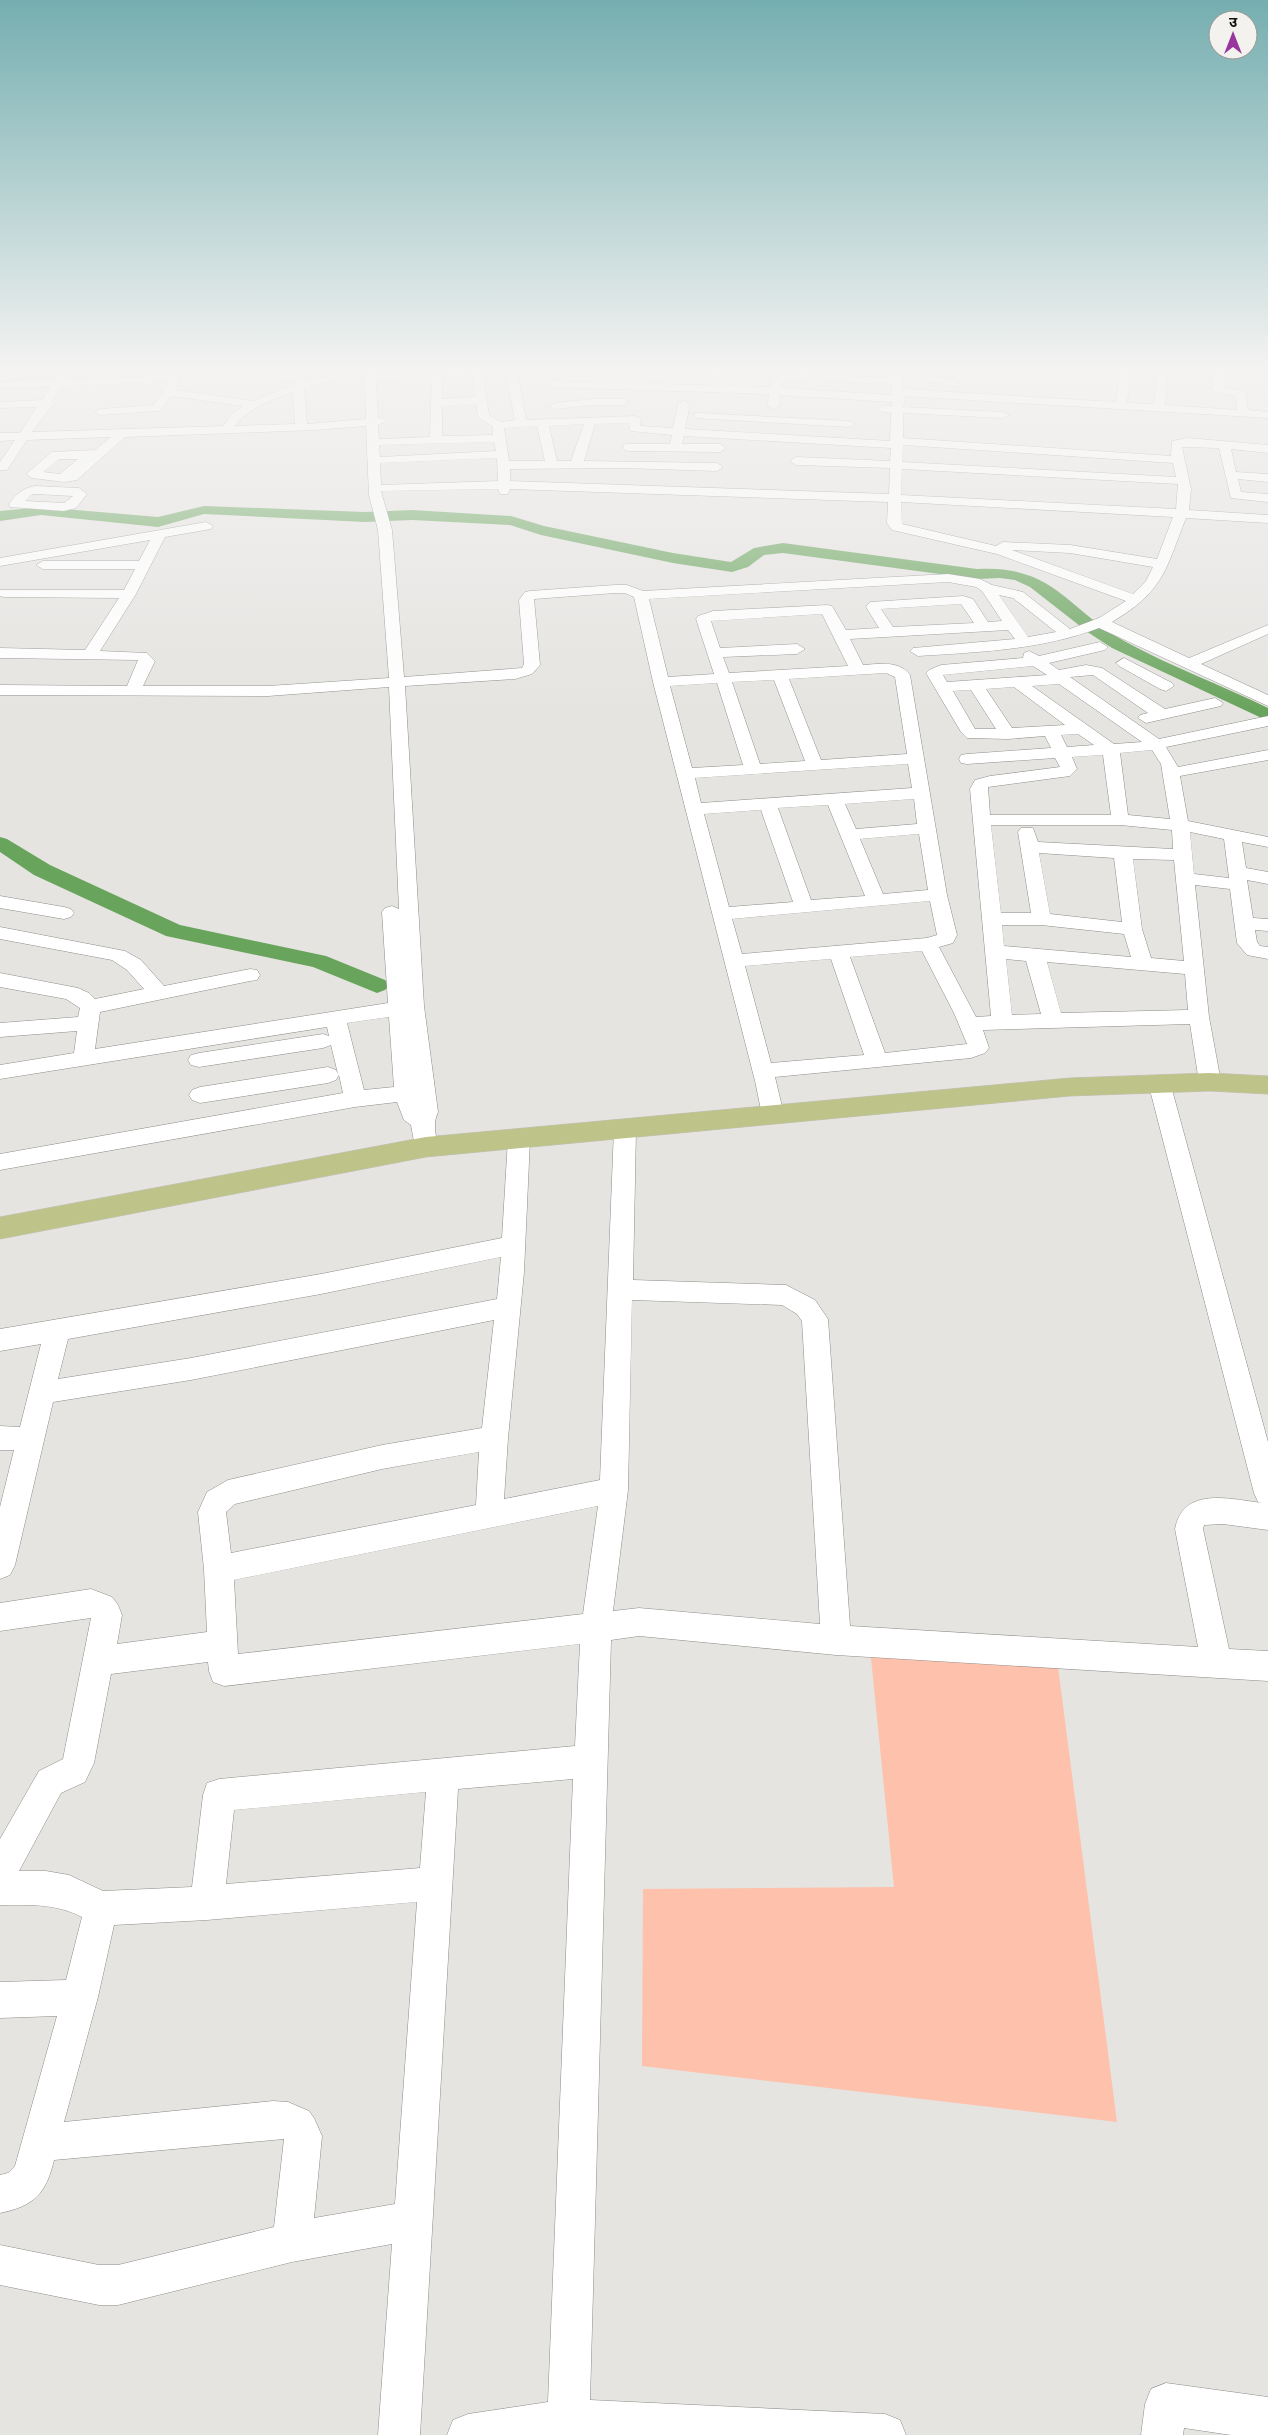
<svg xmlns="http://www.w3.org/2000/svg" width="1268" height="2435" viewBox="0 0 1268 2435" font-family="Montserrat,'Noto Sans Devanagari',sans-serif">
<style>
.green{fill:#fec1ab}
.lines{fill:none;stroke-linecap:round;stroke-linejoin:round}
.river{fill:#69a45d;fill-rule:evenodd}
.minor-casing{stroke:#8d8c89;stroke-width:1}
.major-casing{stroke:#c1c1c0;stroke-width:1}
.minor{fill:#fff;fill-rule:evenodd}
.major{fill:#bec489;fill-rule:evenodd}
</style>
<rect width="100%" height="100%" fill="#e6e4e1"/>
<polygon class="green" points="870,1648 1057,1659 1117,2122 642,2066 643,1889 894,1887"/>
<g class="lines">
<g class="river">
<path d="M204,506L365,512L412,510L511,516L544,526L673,553L731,562L754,548L783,543L977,569C1056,565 1066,609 1126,642C1172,667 1221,685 1268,708V721L1112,648L1089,633L1030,587L1015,580L1000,578L977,579L783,553L764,555L748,567L732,572L673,563L541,535L510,525L412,520L365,522L204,514L158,527L41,515L0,521V511L41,507L158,517Z"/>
<polygon points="0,837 7,839 50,865 180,925 326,956 385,980 389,985 385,990 377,993 313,967 166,936 34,875 0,852"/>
</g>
<g class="minor-casing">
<g id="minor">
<path d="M67,368L72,371L67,379L175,375L180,378L175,390L253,401L298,383L233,371L228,368H249L312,379L355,368H375L376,374L487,368H545L540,371L517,373L526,420L635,416L641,419L640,426L673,428L678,404L684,401L690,404L685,429L890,441L891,413L879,411L877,409L883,406H892V402L780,395L779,406L773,409L767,406L769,394L549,387L544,384L549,381L770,387L773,368H783V375H799L800,368H810L808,380L782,381L781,388L892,395V384L823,381L818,378L823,375L892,378V368H902L903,389L1116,402L1120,374L1095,371L1090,368H1131L1127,403L1154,404L1158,368H1168L1165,405L1237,410L1236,396L1214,391L1212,389L1214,368H1224V387L1245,392L1248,410L1268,412V418L903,396L905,399L903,407L1003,412L1009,415L1003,418L903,413V438L1171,456L1172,441L1188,438L1268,445V453L1231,449L1236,472L1268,474V482L1238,479L1241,492L1268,494V502L1231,498L1219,448L1182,447L1191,489L1189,510L1268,515V523L1186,518C1165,571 1164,591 1112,622L1189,658L1268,625V634L1201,664L1268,695V706L1099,628C1041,650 979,652 918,656L910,651L913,648L1015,639L1008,630L850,639L863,665C879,664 899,660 910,675L947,895L957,935L953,943L939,947L976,1017L991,1016L970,789L975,780L990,776L1060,767L1055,758L967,764L961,763L959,759L961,755L967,754L1051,748L1045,736L1008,739L967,738L961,732L926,673L929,670L941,665L1023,658L1024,653L1029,651L1039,656L1100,642L1108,647L1105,650L1049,663L1059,670L1086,665L1102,668L1165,709L1215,698L1223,703L1221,706L1146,723L1138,718L1140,715L1148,713L1093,675L1070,677L1159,739L1268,716V726L1166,747L1178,767L1268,750V760L1180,776L1188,821L1268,837V847L1242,842L1246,868L1268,872V884L1247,880L1253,918L1268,919V931L1255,930L1257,942L1260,946L1268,947V959L1247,955L1237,943L1230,889L1195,885L1209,1017L1221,1082L1218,1087L1210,1090L1202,1087L1199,1082L1190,1024L983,1030L989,1048L985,1053L971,1058L775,1077L784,1115L781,1121L773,1123L765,1121L762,1115L755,1081L653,682L634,597L625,593H615L534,599L540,665L532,674L515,679L405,686L424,1006L438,1112C430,1129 441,1140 434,1153L426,1155L418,1153L415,1147L411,1125L404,1120L397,1102L355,1107L0,1170V1154L343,1093L339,1075L336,1080L328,1083L200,1103L192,1100L189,1095L192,1090L200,1087L328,1067L336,1070L338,1074L331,1045L323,1048L199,1067L191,1065L188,1060L191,1055L199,1053L323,1034L329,1036L327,1027L0,1079V1065L74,1053L77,1031L0,1037V1023L78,1017L80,1008L66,999L0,987V973L78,988L89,993L95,999L144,989L127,970L112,960L0,939V927L125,951L141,960L164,986L250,969L257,970L260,975L257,980L250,981L100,1012L95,1049L388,1003L382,912L385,908L392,906L399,909L389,687L268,696L0,695V685L127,686L138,660L0,658V648L85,650L119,598L4,597L0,596V590H124L135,569H43L36,565L43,561H139L150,540L0,566V558L206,522L213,526L211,529L165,537L136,594L100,651L147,653L155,661L143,686H268L389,678L378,530L369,495L366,426L315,430L125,437L77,480L64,482L32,478L26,474L52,452L95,450L111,437L27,440L7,470H0V462L15,440L0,441V433H20L37,407L0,408V402L42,400L51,386L0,388V382L56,379L63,369ZM365,372L366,419L307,424L304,388ZM506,373L515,420L501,422L489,415L483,374ZM472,375L475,397L442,399V377ZM432,377L430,437L379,439L378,425L387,421L385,419L378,418L376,380ZM168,382L154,405L100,409L94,412L100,415L157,411L161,410L171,396L243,406L233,413L223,426L32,432L54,403L52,401L63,386ZM293,392L295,424L235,426C245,410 275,398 293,392ZM476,404L478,417L493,427V435L442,436V406ZM629,423L630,431L672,435L670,444H625L623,447L625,450L629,451L720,452L726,448L720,444H682L684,436L891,448L890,461L796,457L790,461L796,465L890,468L889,494L510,481V469L624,468L717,471L723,467L717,463L584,461L595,424ZM584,424L571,461H557L549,426ZM537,426L545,461H509L504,428ZM494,442L496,451L380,457L379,445ZM903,445L1173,463L1176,477L902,462ZM497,458L498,481L381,485L380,463ZM59,459H78L60,474L43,472ZM902,469L1178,484L1176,509L901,495ZM498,489L500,494H508L510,489L888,502L887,523L892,530L997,554L1126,601L1099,618L1070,629L1023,592L992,585L980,579L948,574L643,591L627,585H615L530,591L525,592L519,600L524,664L522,668L404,677L392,530L381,491ZM901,502L1173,517L1157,559L1070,545L1003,542L996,546L902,524ZM1012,550L1070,553L1153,567L1146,581L1133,594ZM948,582L976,587L982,591L1002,621L988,622L973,599L963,596L870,602L866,607L879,628L846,630L832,606L827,605L713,611L698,616L696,619L714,674L668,677L649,599ZM999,595L1013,598L1056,632L1028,637ZM961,604L974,623L893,627L881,609ZM822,614L848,666L729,673L723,657L797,654L805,649L797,644L720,648L711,621ZM1033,666L1047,675L947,682L943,675ZM886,673L895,677L907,754L821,760L789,679ZM774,680L805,761L760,764L732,682ZM717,683L743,765L692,768L670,686ZM1059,684L1142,742L1114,744L1032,686ZM1014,687L1065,725L1012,728L986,689ZM971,690L996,729H975L953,691ZM1078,734L1094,745L1067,747L1061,735ZM1152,750L1161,764L1170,819L1128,815L1120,753ZM1103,755L1111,815H990L988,787L1070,776L1077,769L1072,757ZM908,764L912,788L701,803L695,778ZM914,799L917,824L856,829L845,804ZM828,805L865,896L811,900L778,808ZM761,810L793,902L729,907L704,814ZM991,825H1120L1172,830L1173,849L1038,842L1033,828H1021L1018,832L1031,913H1001ZM1190,832L1224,839L1229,878L1194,874ZM919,834L928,890L883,894L860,839ZM1039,853L1114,858L1122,922L1050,914ZM1133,859L1174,860L1184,961L1151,958L1142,929ZM930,901L937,935L927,938L742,954L732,919ZM1002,925H1041L1124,934L1131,957L1004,946ZM922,951L954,1013L967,1044L885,1053L850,957ZM831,959L864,1055L771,1063L745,966ZM1006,959L1026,961L1041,1014L1012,1015ZM1047,962L1185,974L1188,1010L1061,1013ZM389,1017L394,1087L364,1090L347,1023Z"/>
<polygon points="563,368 721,370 726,373 721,376 568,371"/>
<polygon points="920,368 930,368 932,376 955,380 960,383 955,386 923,381"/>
<polygon points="983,369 1006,370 1011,373 1006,376 979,374 979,370"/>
<polygon points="593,399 623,399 629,402 623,405 593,405 555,409 549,406 555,403"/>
<polygon points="698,413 849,421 855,424 849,427 694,418 694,414"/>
<path d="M35,486L79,488L87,494L76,508L64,511L10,507L9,504C16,494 23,488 35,486ZM32,494H35L73,496L64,503L25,501Z"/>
<polygon points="1124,658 1172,683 1174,686 1166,691 1160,689 1119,666 1116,663"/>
<polygon points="0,896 64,907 71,909 74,913 71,917 64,919 0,908"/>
<path d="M1160,1078L1168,1081L1171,1086L1268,1442V1530L1223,1524L1204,1525L1203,1529L1229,1649L1268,1651V1681L836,1655L639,1636L611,1640L590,2400L885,2414L900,2420L906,2435H447L453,2420L468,2414L548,2402L573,1779L458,1789L420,2435H378L392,2244L292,2262L118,2305H99L0,2285V2245L99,2265H118L274,2227L284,2139L54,2160C46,2194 34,2206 0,2213V2175L8,2173L15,2166L57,2016L0,2018V1982L66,1980L82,1917C55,1903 29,1905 0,1905V1839L39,1771L63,1759L91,1618L0,1631V1603L91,1589L112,1597L118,1605L122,1615L117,1644L207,1632L204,1569L198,1512L207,1492L228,1480L382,1445L482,1428L494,1320L191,1380L53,1402L15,1565L10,1575L0,1579V1507L14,1450H0V1426L20,1427L41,1344L0,1351V1329L321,1274L502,1238L508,1139L511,1133L519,1131L527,1133L530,1139L524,1272L508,1438L504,1499L600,1480L614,1129L617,1123L625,1121L633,1123L636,1129L633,1280L786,1285L815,1300L828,1319L850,1626L1198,1647L1175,1529C1183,1486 1230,1499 1262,1503L1258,1502L1254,1493L1149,1086L1152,1081ZM501,1257L497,1299L191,1358L58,1379L68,1339L321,1294ZM632,1300L782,1305L797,1314L802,1321L820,1624L639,1608L613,1611L628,1490ZM479,1452L476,1505L231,1553L226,1512L235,1504L382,1469ZM598,1506L583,1614L238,1654L234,1580ZM580,1644L575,1746L219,1779L207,1783L203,1795L192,1887L103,1891L69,1875L46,1871H19L61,1793L85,1782L94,1763L111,1674L208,1662L209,1671L213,1682L224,1686ZM426,1792L420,1868L226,1884L234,1810ZM417,1902L395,2204L314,2218L322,2136L314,2118L309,2111L288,2102L273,2101L64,2122L98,1997L114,1925L207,1920Z"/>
<polygon points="1166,2383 1268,2397 1268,2435 1231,2435 1184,2428 1183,2435 1141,2435 1145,2404 1151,2389"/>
</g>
</g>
<g class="major-casing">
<polygon id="major" points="1210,1073 1268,1076 1268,1094 1210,1091 1070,1096 426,1157 0,1239 0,1217 426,1137 1070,1078"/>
</g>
<use href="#minor" class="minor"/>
<use href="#major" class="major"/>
</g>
<linearGradient id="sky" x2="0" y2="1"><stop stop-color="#75aeb0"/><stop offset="0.52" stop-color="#f4f3f2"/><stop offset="1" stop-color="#f4f3f2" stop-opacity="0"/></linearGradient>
<rect width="1268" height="709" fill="url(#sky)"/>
<g transform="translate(1233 35)"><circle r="24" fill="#f3f2ee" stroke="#989794"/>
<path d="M0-4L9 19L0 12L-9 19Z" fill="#99369d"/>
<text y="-8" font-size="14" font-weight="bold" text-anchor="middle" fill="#100f0e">उ</text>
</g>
</svg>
